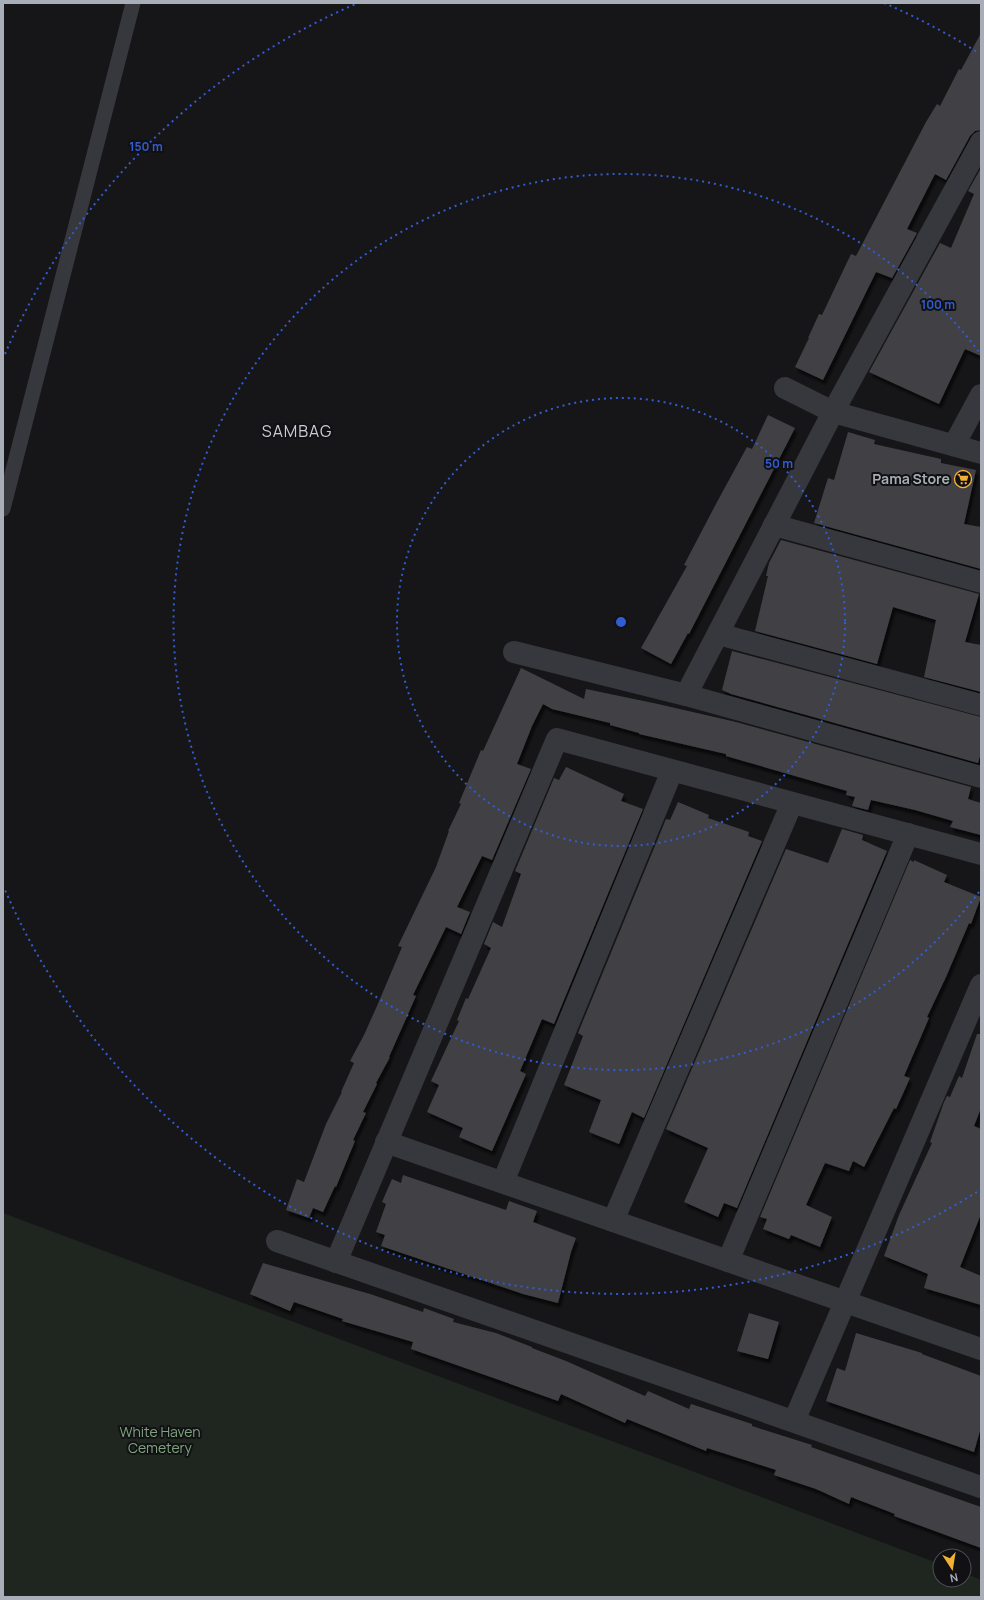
<svg xmlns="http://www.w3.org/2000/svg" width="984" height="1600" viewBox="0 0 984 1600" font-family="Manrope,sans-serif">
<style>
.green{fill:#1e261f}
.building{fill:#404145;filter:url(#shadow)}
.lines{fill:none;stroke-linecap:round;stroke-linejoin:round}
.lane{stroke:#37383d;stroke-width:15}
.street{stroke:#37383d;stroke-width:22}
.ring{fill:none;stroke:#325cd3;stroke-width:2;stroke-dasharray:2 4}
.labels{text-anchor:middle;stroke-width:4;stroke-linejoin:round;paint-order:stroke}
.poi-label{font-size:14px;font-weight:bold;fill:#a8adb8;stroke:#111113;text-anchor:end}
.park-label{font-size:14px;fill:#7fa381;stroke:#111113}
.quarter-label{font-size:16px;letter-spacing:1px;fill:#c9ccd4;stroke:#111113}
.centre{fill:#325cd3;stroke:#111113;stroke-width:2}
.ring-label{font-size:12px;text-anchor:middle;font-weight:bold;fill:#325cd3;stroke:#111113;stroke-width:4;stroke-linejoin:round;paint-order:stroke}
</style>
<defs>
<filter id="shadow"><feDropShadow dx="2.5" dy="4.5" stdDeviation="1" flood-color="#0009"/></filter>
</defs>
<rect width="100%" height="100%" fill="#161618"/>
<polygon class="green" points="3,1213 940,1564 940,1580 964,1580 964,1573 981,1580 981,1597 3,1597"/>
<g class="building">
<polygon points="981,33 981,130 975,131 970,136 946,180 935,174 907,229 917,233 891,280 892,278 876,272 823,380 795,367 809,338 808,338 819,314 822,315 851,254 856,256 926,122 937,104 940,106 959,69 961,70"/>
<polygon points="981,168 981,356 965,349 939,404 869,372 940,243 951,248 974,194 968,191"/>
<polygon points="768,415 795,428 689,634 688,633 671,664 641,648 687,566 684,565 717,502 747,447 752,449"/>
<polygon points="848,432 875,440 874,444 941,459 941,463 976,470 964,524 981,527 981,569 814,523 828,478 834,480"/>
<polygon points="781,540 979,594 965,642 981,645 981,692 924,677 936,620 893,607 877,664 755,631 768,576 766,576 769,563"/>
<polygon points="732,651 981,717 981,752 978,763 731,694 722,690"/>
<polygon points="521,668 584,699 586,689 658,704 736,722 971,787 968,799 981,803 981,835 950,827 953,821 915,810 871,800 868,810 852,806 855,797 846,795 847,791 726,756 726,754 639,734 639,733 610,725 610,723 552,709 543,704 532,726 517,764 531,769 492,860 482,856 457,907 470,912 461,934 446,927 413,995 416,996 389,1057 390,1057 376,1083 377,1084 363,1112 366,1113 353,1140 355,1141 336,1187 335,1186 323,1212 313,1208 309,1218 286,1210 297,1179 304,1182 326,1124 342,1092 341,1092 354,1063 350,1061 364,1035 377,1006 402,947 398,946 436,867 449,831 448,831 461,804 459,803 481,750 483,751"/>
<polygon points="566,767 624,794 621,801 643,809 554,1024 542,1019 520,1071 526,1074 492,1151 459,1137 463,1128 427,1112 439,1085 431,1081 459,1021 457,1020 466,998 468,999 491,948 484,944 493,922 502,927 521,874 515,871 554,778 559,780"/>
<polygon points="678,802 709,815 708,818 749,832 748,836 762,841 644,1118 632,1112 619,1144 589,1132 601,1100 564,1085 583,1036 578,1033 666,819 670,820"/>
<polygon points="842,829 863,835 862,840 887,851 737,1208 724,1203 718,1217 684,1202 708,1148 666,1129 786,849 828,863"/>
<polygon points="910,860 914,862 914,860 947,875 944,882 981,897 971,924 969,923 946,977 927,1017 929,1018 904,1076 910,1078 896,1109 894,1108 864,1167 853,1161 849,1171 825,1163 806,1205 832,1217 820,1247 791,1235 789,1239 763,1229 767,1219 760,1217"/>
<polygon points="977,1034 981,1034 981,1108 974,1126 981,1129 981,1214 960,1267 981,1276 981,1305 924,1288 928,1274 884,1256 899,1215 932,1143 930,1142 944,1102 947,1096 950,1097 959,1076 962,1078"/>
<polygon points="403,1175 506,1210 509,1201 537,1211 533,1222 576,1238 571,1252 558,1303 523,1294 381,1246 385,1235 376,1232 386,1204 382,1202 392,1179 401,1183"/>
<polygon points="263,1263 370,1294 423,1312 424,1308 454,1319 453,1322 496,1333 532,1347 532,1348 566,1361 645,1396 648,1391 689,1409 691,1404 752,1424 752,1426 812,1445 811,1447 981,1507 981,1548 894,1516 895,1514 851,1497 849,1504 816,1489 774,1475 776,1470 707,1448 706,1451 627,1419 625,1423 561,1394 558,1401 485,1375 411,1349 413,1342 342,1321 343,1319 294,1302 290,1311 250,1294"/>
<polygon points="749,1313 779,1322 768,1359 737,1351"/>
<polygon points="856,1333 922,1353 922,1354 981,1376 981,1427 974,1452 826,1401 837,1368 845,1371"/>
</g>
<g class="lines">
<polyline class="lane" points="3,509 133,3"/>
<g class="street">
<polyline points="785,388 833,412 981,453"/>
<polyline points="954,445 981,395"/>
<polyline points="774,525 981,582"/>
<polyline points="718,634 981,705"/>
<polyline points="514,652 686,695 981,777"/>
<polyline points="686,695 833,412 981,142"/>
<polyline points="386,1142 981,1349"/>
<polyline points="503,1182 672,771"/>
<polyline points="613,1221 792,803"/>
<polyline points="277,1241 981,1487"/>
<polyline points="728,1261 908,834"/>
<polyline points="336,1262 557,739 981,854"/>
<polyline points="794,1421 981,985"/>
</g>
</g>
<g class="ring">
<circle cx="621" cy="622" r="224"/>
<path d="M979 892A448 448 0 1 1 979 352"/>
<path d="M977 1192A672 672 0 0 1 5 890M5 354A672 672 0 0 1 358 3M884 3A672 672 0 0 1 977 52"/>
</g>
<defs>
<g id="supermarket-ring" transform="scale(0.9)"><circle r="9.5" fill="#111113" stroke="#f2b134" stroke-width="1.5"/><path d="M-6-5.5h2.5l.6 2H6L4.5 2H-2.5L-4.4-4H-6ZM-1.5 3.2a1.3 1.3 0 1 0 .1 0ZM3 3.2a1.3 1.3 0 1 0 .1 0Z" fill="#f2b134"/></g>
</defs>
<g fill-rule="evenodd">
<use href="#supermarket-ring" x="963" y="479"/>
</g>
<g class="labels">
<g class="poi-label">
<text x="950" y="484">Pama Store</text>
</g>
<g class="park-label">
<text x="160" y="1437">White Haven<tspan x="160" dy="16">Cemetery</tspan></text>
</g>
<g class="quarter-label">
<text x="297" y="437">SAMBAG</text>
</g>
</g>
<circle cx="621" cy="622" r="6" class="centre"/>
<g class="ring-label">
<text x="146" y="151">150 m</text>
<text x="938" y="309">100 m</text>
<text x="779" y="468">50 m</text>
</g>
<rect width="984" height="1600" fill="none" stroke="#a8adb8" stroke-width="8"/>
<g transform="translate(952 1568) rotate(168)"><circle r="19" fill="#111113" stroke="#4d4f55"/>
<path d="M0-3L7 15L0 10L-7 15Z" fill="#f2b134"/>
<text y="-6" font-size="11" font-weight="bold" text-anchor="middle" fill="#a8adb8">N</text>
</g>
</svg>
